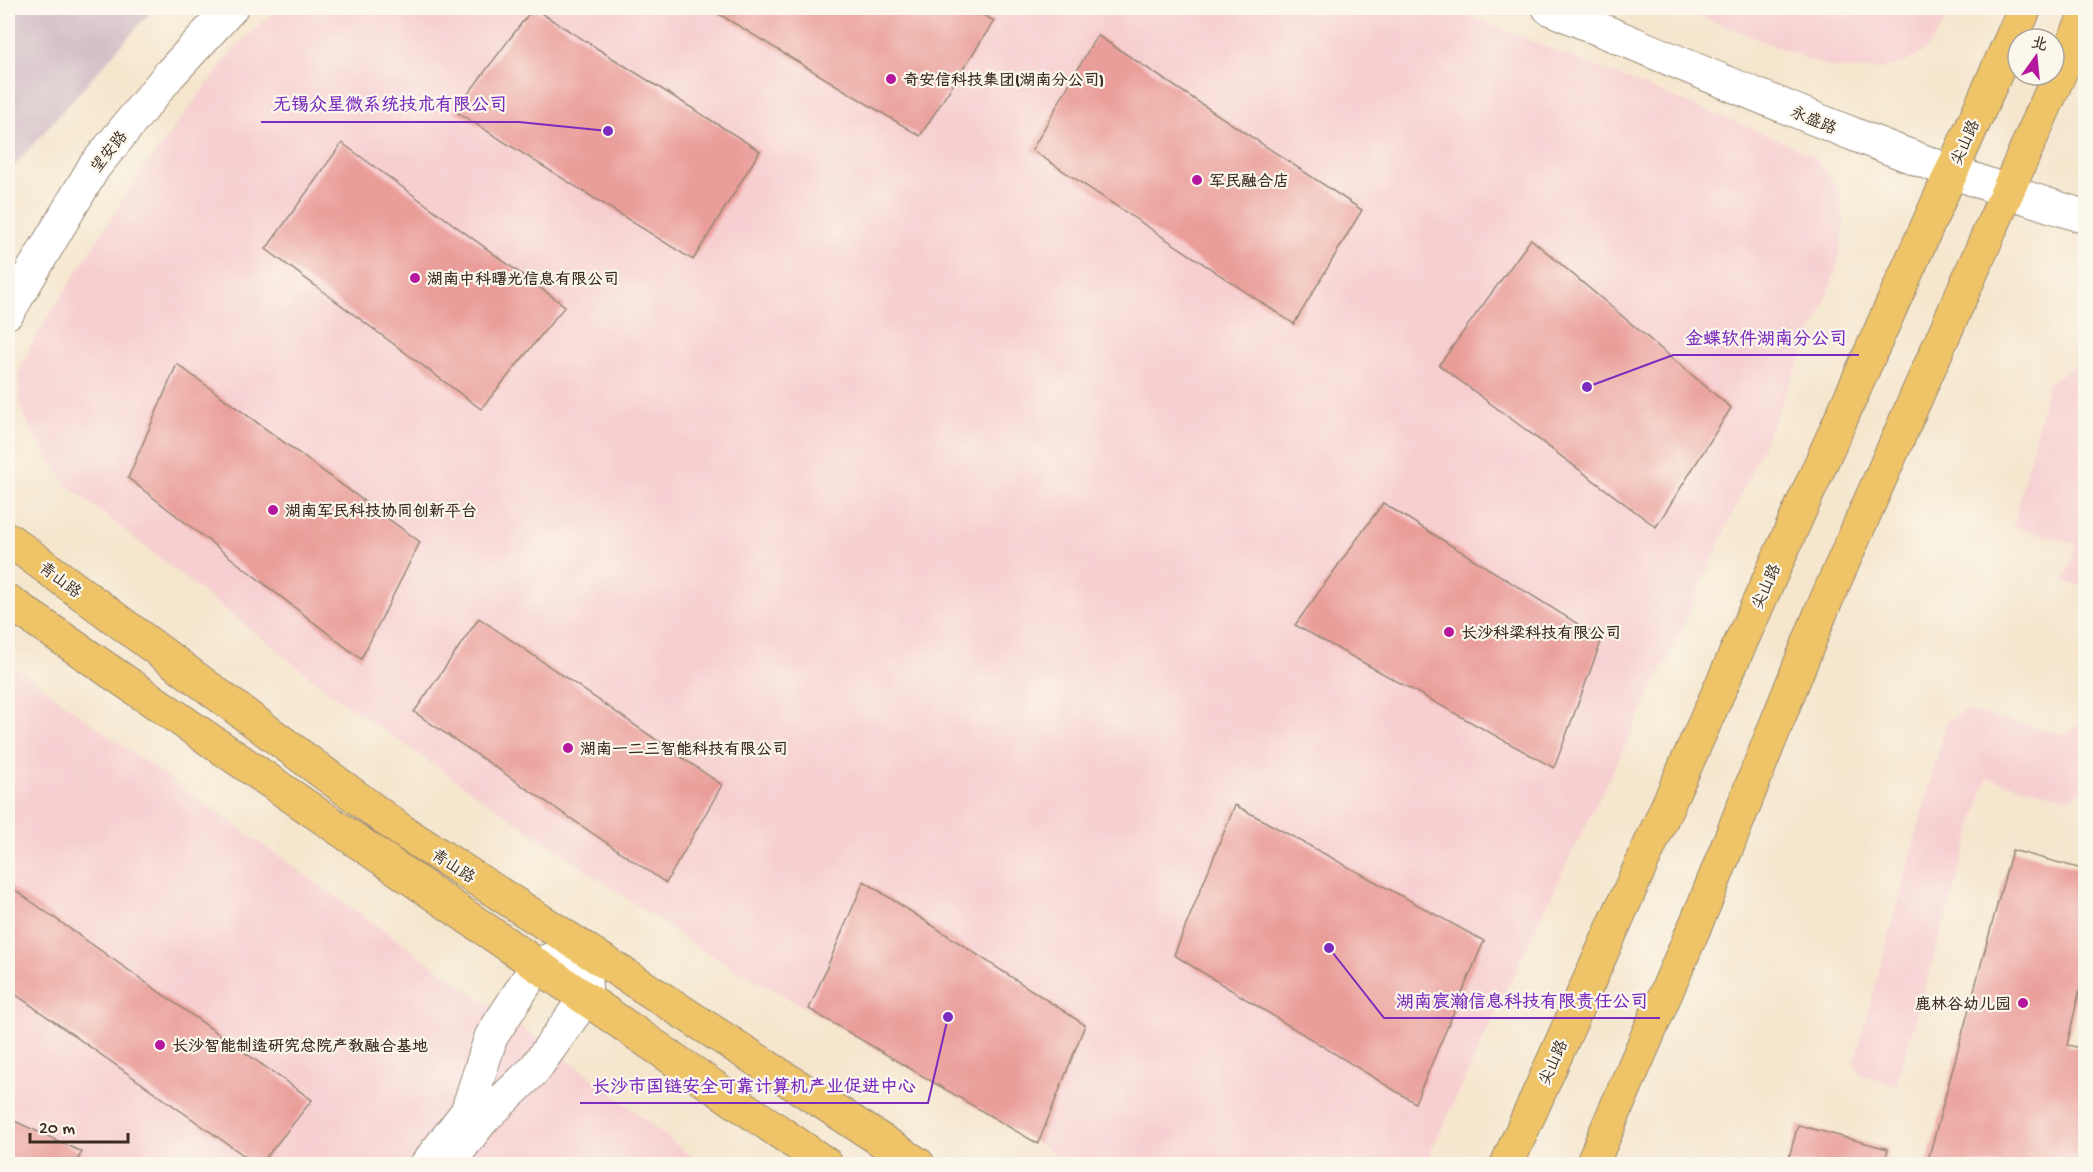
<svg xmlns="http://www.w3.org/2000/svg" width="2093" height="1172" viewBox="0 0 2093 1172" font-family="'Gochi Hand','LXGW WenKai TC',sans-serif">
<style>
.built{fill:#f7cfd1}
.industrial{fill:#d2bdc6}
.building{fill:#ea9e9a}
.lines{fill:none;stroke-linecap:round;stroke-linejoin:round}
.minor-casing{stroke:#988876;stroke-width:35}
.major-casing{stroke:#988876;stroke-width:35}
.minor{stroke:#fff;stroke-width:33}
.major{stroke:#efc469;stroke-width:33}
.poi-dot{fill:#b5179e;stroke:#fbf7ec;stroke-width:2}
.labels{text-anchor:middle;stroke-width:4.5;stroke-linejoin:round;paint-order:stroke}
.poi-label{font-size:16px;font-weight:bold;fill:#3b2a1e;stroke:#fbf7ec;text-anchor:start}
.street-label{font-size:16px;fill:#3b2a1e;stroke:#fbf7ec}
.leader{fill:none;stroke:#7b2cbf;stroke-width:2}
.callout-dot{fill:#7b2cbf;stroke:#fbf7ec;stroke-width:2}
.callout-label{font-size:18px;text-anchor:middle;font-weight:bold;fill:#7b2cbf;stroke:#fbf7ec;stroke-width:4.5;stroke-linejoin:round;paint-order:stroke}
</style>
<rect width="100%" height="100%" fill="#fbf7ec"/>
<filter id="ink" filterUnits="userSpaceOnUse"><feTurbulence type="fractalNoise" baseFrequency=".0167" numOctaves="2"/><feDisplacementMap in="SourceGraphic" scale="12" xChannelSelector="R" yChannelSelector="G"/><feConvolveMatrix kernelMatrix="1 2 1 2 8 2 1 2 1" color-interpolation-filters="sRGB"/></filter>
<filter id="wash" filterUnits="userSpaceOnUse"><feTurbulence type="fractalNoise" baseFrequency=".008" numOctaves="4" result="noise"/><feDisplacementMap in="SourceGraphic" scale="24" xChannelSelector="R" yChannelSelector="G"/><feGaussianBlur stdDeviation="1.35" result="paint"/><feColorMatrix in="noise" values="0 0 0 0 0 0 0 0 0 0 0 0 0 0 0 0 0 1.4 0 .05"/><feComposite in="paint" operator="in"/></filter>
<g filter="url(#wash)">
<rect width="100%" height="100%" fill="#f5e6cd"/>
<g class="built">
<polygon points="278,8 1449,8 1775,138 1814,156 1839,191 1845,225 1837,267 1820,316 1677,639 1534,931 1425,1164 1072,1164 874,1046 700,949 336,697 67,485 36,439 20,406 18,374 34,339 140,173 235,48"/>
<polygon points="1680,8 1950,8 1942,27 1926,50 1904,63 1882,69 1853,70 1828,67"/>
<polygon points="2085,358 2085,587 2064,582 2076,544 2013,526 2048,383"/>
<polygon points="8,662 128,750 586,1073 701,1164 8,1164"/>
<polygon points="1965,710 2065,735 2085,720 2085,789 2069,798 1987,778 1896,1085 1861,1075 1854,1064 1947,721"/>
</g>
<polygon class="industrial" points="8,8 154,8 8,173"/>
<g id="blocks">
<g class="building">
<polygon points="533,8 760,151 693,260 455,111"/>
<polygon points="709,8 971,8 994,21 920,136"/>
<polygon points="1097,35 1362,210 1294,324 1032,150"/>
<polygon points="342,143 565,306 481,409 266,249"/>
<polygon points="1531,239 1731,408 1656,527 1439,365"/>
<polygon points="177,364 420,542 361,659 128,478"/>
<polygon points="1383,503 1602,639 1554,768 1295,625"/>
<polygon points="479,618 722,785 666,883 414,712"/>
<polygon points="1235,805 1484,941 1415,1103 1174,955"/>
<polygon points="2012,850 2086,870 2086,962 2067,1045 2086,1049 2086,1164 1927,1164"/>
<polygon points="864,881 1085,1025 1038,1144 809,1009"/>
<polygon points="8,885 312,1100 261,1164 256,1164 8,989"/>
<polygon points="8,1118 82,1152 75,1164 8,1164"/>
<polygon points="1798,1125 1888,1149 1884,1164 1787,1164"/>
</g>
</g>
</g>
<g filter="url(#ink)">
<use href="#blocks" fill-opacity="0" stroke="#988876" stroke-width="1.5"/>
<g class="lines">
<g class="minor-casing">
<g id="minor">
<path d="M1549,8C1726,82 1902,160 2086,217"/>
<polyline points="8,312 94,167 169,75 231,8"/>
<polyline points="427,1164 467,1112 491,1037 538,964 583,948 586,997 534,1070 482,1120 448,1164"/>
</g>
</g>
<g class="major-casing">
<g id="major">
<polyline points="8,539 402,831 918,1164"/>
<polyline points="8,601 826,1164"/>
<polyline points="1507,1164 2025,8"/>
<polyline points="1592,1164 1704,905 1821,612 2086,14"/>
</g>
</g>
<use href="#minor" class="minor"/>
<use href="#major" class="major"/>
</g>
</g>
<g class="poi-dot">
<circle cx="891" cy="79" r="6"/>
<circle cx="1197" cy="180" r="6"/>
<circle cx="415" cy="278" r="6"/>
<circle cx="273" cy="510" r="6"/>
<circle cx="1449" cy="632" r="6"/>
<circle cx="568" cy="748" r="6"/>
<circle cx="2023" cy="1003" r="6"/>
<circle cx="160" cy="1045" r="6"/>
</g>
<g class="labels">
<g class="poi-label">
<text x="903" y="85">奇安信科技集团(湖南分公司)</text>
<text x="1209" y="186">军民融合店</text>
<text x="427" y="284">湖南中科曙光信息有限公司</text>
<text x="285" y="516">湖南军民科技协同创新平台</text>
<text x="1461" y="638">长沙科梁科技有限公司</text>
<text x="580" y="754">湖南一二三智能科技有限公司</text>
<text x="2011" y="1009" text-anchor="end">鹿林谷幼儿园</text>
<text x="172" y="1051">长沙智能制造研究总院产教融合基地</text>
</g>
<g class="street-label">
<text transform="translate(1814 119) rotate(23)" y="6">永盛路</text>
<text transform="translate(1964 142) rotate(-66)" y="6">尖山路</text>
<text transform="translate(108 151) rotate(-52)" y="6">望安路</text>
<text transform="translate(61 579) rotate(37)" y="6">青山路</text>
<text transform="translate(1765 586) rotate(-66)" y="6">尖山路</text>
<text transform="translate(454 865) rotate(33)" y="6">青山路</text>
<text transform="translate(1552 1062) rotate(-66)" y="6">尖山路</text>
</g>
</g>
<path class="leader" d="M608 131L519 122H261M1587 387L1673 355H1859M1329 948L1384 1018H1660M948 1017L928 1103H580"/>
<g class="callout-dot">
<circle cx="608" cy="131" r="6"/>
<circle cx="1587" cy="387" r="6"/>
<circle cx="1329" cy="948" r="6"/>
<circle cx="948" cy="1017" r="6"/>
</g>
<g class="callout-label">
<text x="390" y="110">无锡众星微系统技术有限公司</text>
<text x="1766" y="344">金蝶软件湖南分公司</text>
<text x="1522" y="1007">湖南宸瀚信息科技有限责任公司</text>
<text x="754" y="1092">长沙市国链安全可靠计算机产业促进中心</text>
</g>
<rect width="2093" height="1172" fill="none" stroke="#fbf7ec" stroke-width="30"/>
<g transform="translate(2036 57) rotate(15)"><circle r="28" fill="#fbf7ec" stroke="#aea59a" stroke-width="1.5"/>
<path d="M0-4.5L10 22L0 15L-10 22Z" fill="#b5179e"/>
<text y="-9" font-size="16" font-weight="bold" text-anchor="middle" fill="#3b2a1e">北</text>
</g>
<path d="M30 1133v9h98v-9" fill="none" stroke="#3b2a1e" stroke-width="3"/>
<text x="39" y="1133" font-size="18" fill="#3b2a1e" stroke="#fbf7ec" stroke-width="4.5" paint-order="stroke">20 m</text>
</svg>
